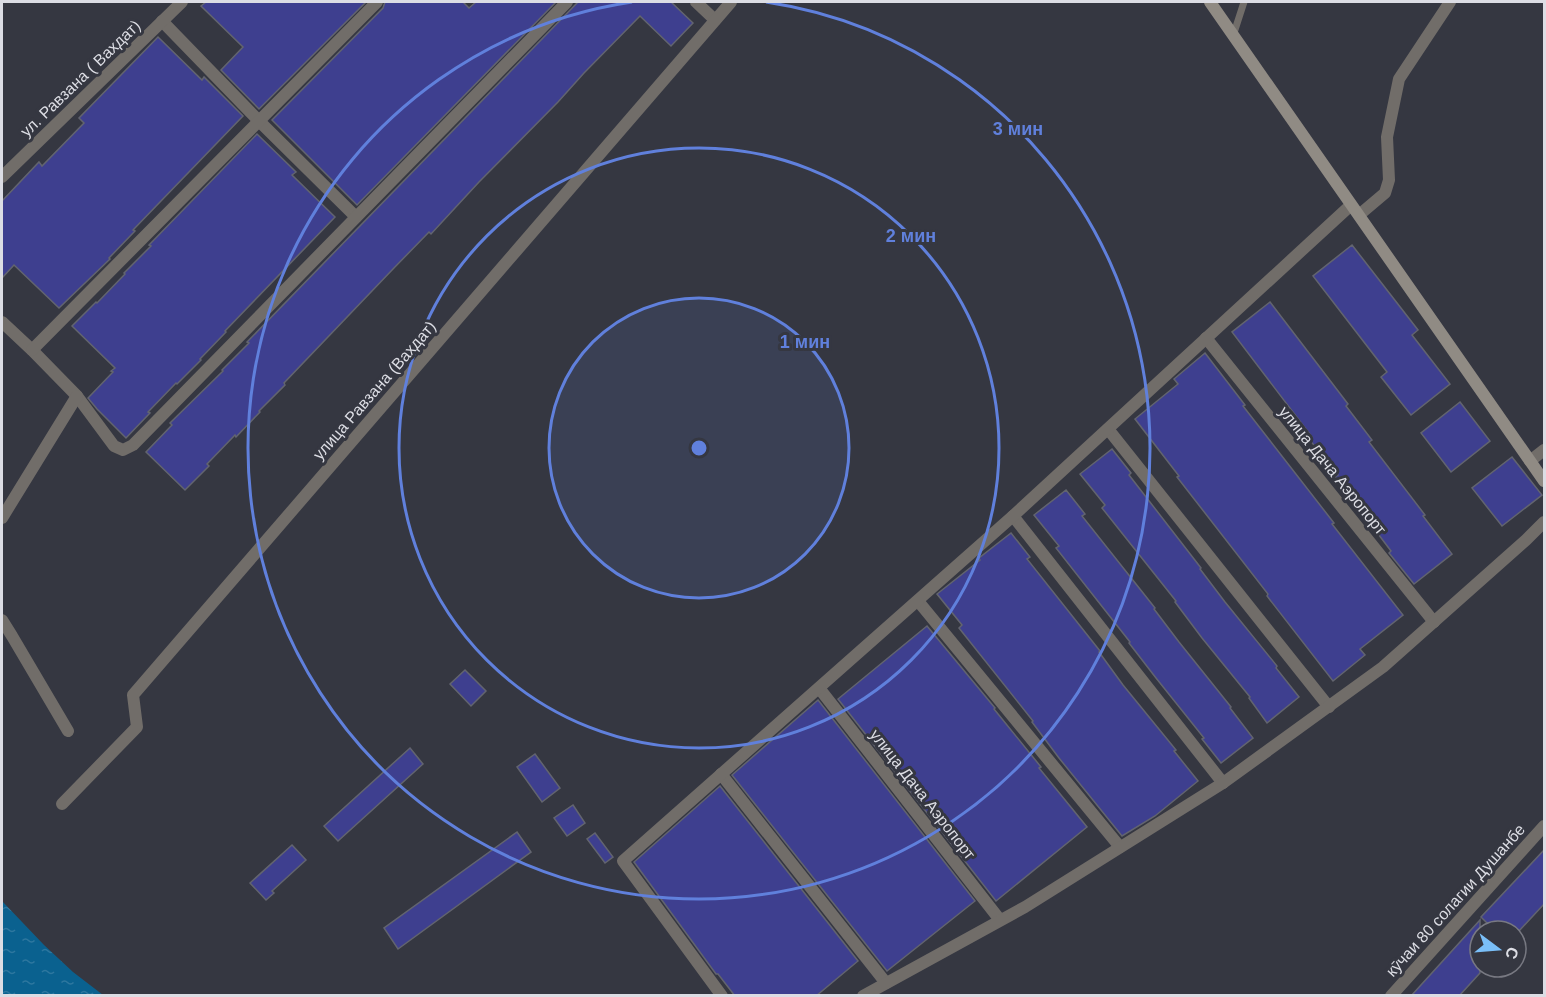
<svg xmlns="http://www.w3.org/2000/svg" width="1546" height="997" viewBox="0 0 1546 997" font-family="Helvetica,sans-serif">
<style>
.water{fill:url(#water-ripples)}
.building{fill:#3e3f8f;stroke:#62646f;stroke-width:1.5}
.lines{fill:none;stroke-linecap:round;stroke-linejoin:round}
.lane{stroke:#716d69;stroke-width:7}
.street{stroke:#716d69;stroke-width:12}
.secondary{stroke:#908b84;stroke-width:12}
.ring{fill:none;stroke:#6080dc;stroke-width:3}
.labels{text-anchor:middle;stroke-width:6;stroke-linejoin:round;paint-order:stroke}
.street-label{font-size:16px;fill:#dcdde4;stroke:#353741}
.centre{fill:#6080dc;stroke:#353741;stroke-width:3}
.ring-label{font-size:18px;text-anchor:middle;font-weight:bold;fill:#6080dc;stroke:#353741;stroke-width:6;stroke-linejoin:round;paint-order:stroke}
</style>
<defs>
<pattern id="water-ripples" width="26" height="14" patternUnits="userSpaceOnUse" patternTransform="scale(1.5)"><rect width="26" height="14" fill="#0a618f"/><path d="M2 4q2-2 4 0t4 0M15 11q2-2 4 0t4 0" fill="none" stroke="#2d779f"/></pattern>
</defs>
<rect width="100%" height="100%" fill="#353741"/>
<polygon class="water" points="2,901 44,945 73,972 103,995 2,995"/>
<g class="building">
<polygon points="206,2 366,2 259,109 221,70 243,47 201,6"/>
<polygon points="385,2 463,2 469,8 476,2 556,2 357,205 272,120 383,8"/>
<polygon points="578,2 671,2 693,23 671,46 640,16 584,73 558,102 479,182 431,234 429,232 393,269 284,383 285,385 259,411 260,412 236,437 235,435 207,464 209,466 185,490 146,452 172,425 170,423 223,371 222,370 249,343 247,342"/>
<polygon points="158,37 202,80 204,77 243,116 133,230 135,231 109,258 110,259 59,308 14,265 2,278 2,201 39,162 42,166 84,123 79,118"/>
<polygon points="257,134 296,172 292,175 335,217 225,331 226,332 200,359 201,360 177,384 176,383 148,412 150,413 126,438 97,409 88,398 113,372 111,371 115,368 72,326 96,302 97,303 125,274 124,273 151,246 149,245"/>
<polygon points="1352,245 1418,330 1412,335 1450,384 1411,415 1381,377 1387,372 1313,276"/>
<polygon points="1270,302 1348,404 1346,406 1372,440 1369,442 1425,515 1423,516 1452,554 1414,584 1389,553 1391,551 1335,477 1338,475 1309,439 1312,437 1232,332"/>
<polygon points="1205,353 1245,405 1243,406 1334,523 1332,524 1403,615 1360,649 1365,655 1333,681 1267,596 1268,594 1177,477 1179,476 1135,419 1178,384 1174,379"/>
<polygon points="1460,402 1490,441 1451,472 1421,433"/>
<polygon points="1112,449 1131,473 1129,475 1201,568 1200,569 1225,602 1277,666 1276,668 1299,697 1267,723 1249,698 1250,697 1202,638 1175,602 1176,601 1102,508 1105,505 1080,474"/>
<polygon points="1512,457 1542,495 1502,526 1472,488"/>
<polygon points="1066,490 1085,514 1082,516 1155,608 1154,609 1179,642 1231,707 1230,708 1253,738 1221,763 1202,739 1204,738 1156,678 1129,643 1130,642 1056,548 1059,546 1034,515"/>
<polygon points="1011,533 1030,557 1027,559 1100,651 1099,652 1123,685 1176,750 1174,751 1198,781 1155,816 1122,836 1059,758 1032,722 1033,721 959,628 962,625 937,594 980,560 979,558"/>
<polygon points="927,626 995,708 994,709 1041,767 1039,768 1087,827 996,901 838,699"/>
<polygon points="465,670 486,691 471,706 450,684"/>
<polygon points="818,700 975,901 887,971 732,775"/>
<polygon points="410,748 423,764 338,841 324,826"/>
<polygon points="535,754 560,788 542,802 517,767"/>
<polygon points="720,786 858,961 816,996 735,996 718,974 716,974 634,862"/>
<polygon points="573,805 585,823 567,836 554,818"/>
<polygon points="517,832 531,852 398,949 384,928"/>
<polygon points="595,833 613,857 605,863 587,839"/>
<polygon points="292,845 306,860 272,891 274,893 266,900 250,883"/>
<polygon points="1545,849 1545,903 1519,931 1495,931 1481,917"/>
<polygon points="1480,920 1480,973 1459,996 1411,996"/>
</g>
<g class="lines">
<polyline class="lane" points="1233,36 1244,2"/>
<g class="street">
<polyline points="696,2 715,20"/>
<polyline points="162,21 259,121 356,217"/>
<polyline points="2,177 182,2"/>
<polyline points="1359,215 1385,193 1389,180 1387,137 1399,79 1450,2"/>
<polyline points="2,322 32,350 77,396 114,446 123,450 133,445 567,2"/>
<polyline points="1206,338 1434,622"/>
<polyline points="32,350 377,2"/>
<polyline points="1108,429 1329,707"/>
<polyline points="1530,461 1544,450"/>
<polyline points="1013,516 1223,783"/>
<polyline points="2,518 77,396"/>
<polyline points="918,601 1120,847"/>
<polyline points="2,620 12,636 68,731"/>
<polyline points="819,688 1000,920"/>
<polyline points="721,774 886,983"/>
<polyline points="62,804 137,727 133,695 731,2"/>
<polyline points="722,996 623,861 1013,516 1351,205"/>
<polyline points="863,996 1025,907 1223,783 1383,667 1526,540 1544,522"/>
<polyline points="1391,996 1544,826"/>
</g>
<polyline class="secondary" points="1210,2 1544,481"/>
</g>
<circle cx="699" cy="448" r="150" fill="#6080dc" fill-opacity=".12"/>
<g class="ring">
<circle cx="699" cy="448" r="150"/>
<circle cx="699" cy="448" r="300"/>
<path d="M766 2A451 451 0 1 1 632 2"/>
</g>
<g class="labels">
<g class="street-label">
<text transform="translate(80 78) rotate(-44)" y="6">ул. Равзана ( Вахдат)</text>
<text transform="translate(374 390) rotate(-49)" y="6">улица Равзана (Вахдат)</text>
<text transform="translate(1333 470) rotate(51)" y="6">улица Дача Аэропорт</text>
<text transform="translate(923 794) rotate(52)" y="6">улица Дача Аэропорт</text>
<text transform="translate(1455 900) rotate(-48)" y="6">кӯчаи 80 солагии Душанбе</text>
</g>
</g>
<circle cx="699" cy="448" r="9" class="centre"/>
<g class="ring-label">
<text x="1018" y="135">3 мин</text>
<text x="911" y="242">2 мин</text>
<text x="805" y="348">1 мин</text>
</g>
<rect width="1546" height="997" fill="none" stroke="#dcdde4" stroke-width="6"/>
<g transform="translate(1498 949) rotate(106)"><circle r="28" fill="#353741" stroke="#787982" stroke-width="1.5"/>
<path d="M0-4.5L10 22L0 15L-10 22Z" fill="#7abff8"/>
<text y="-9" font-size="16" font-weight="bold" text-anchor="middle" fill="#dcdde4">С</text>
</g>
</svg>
